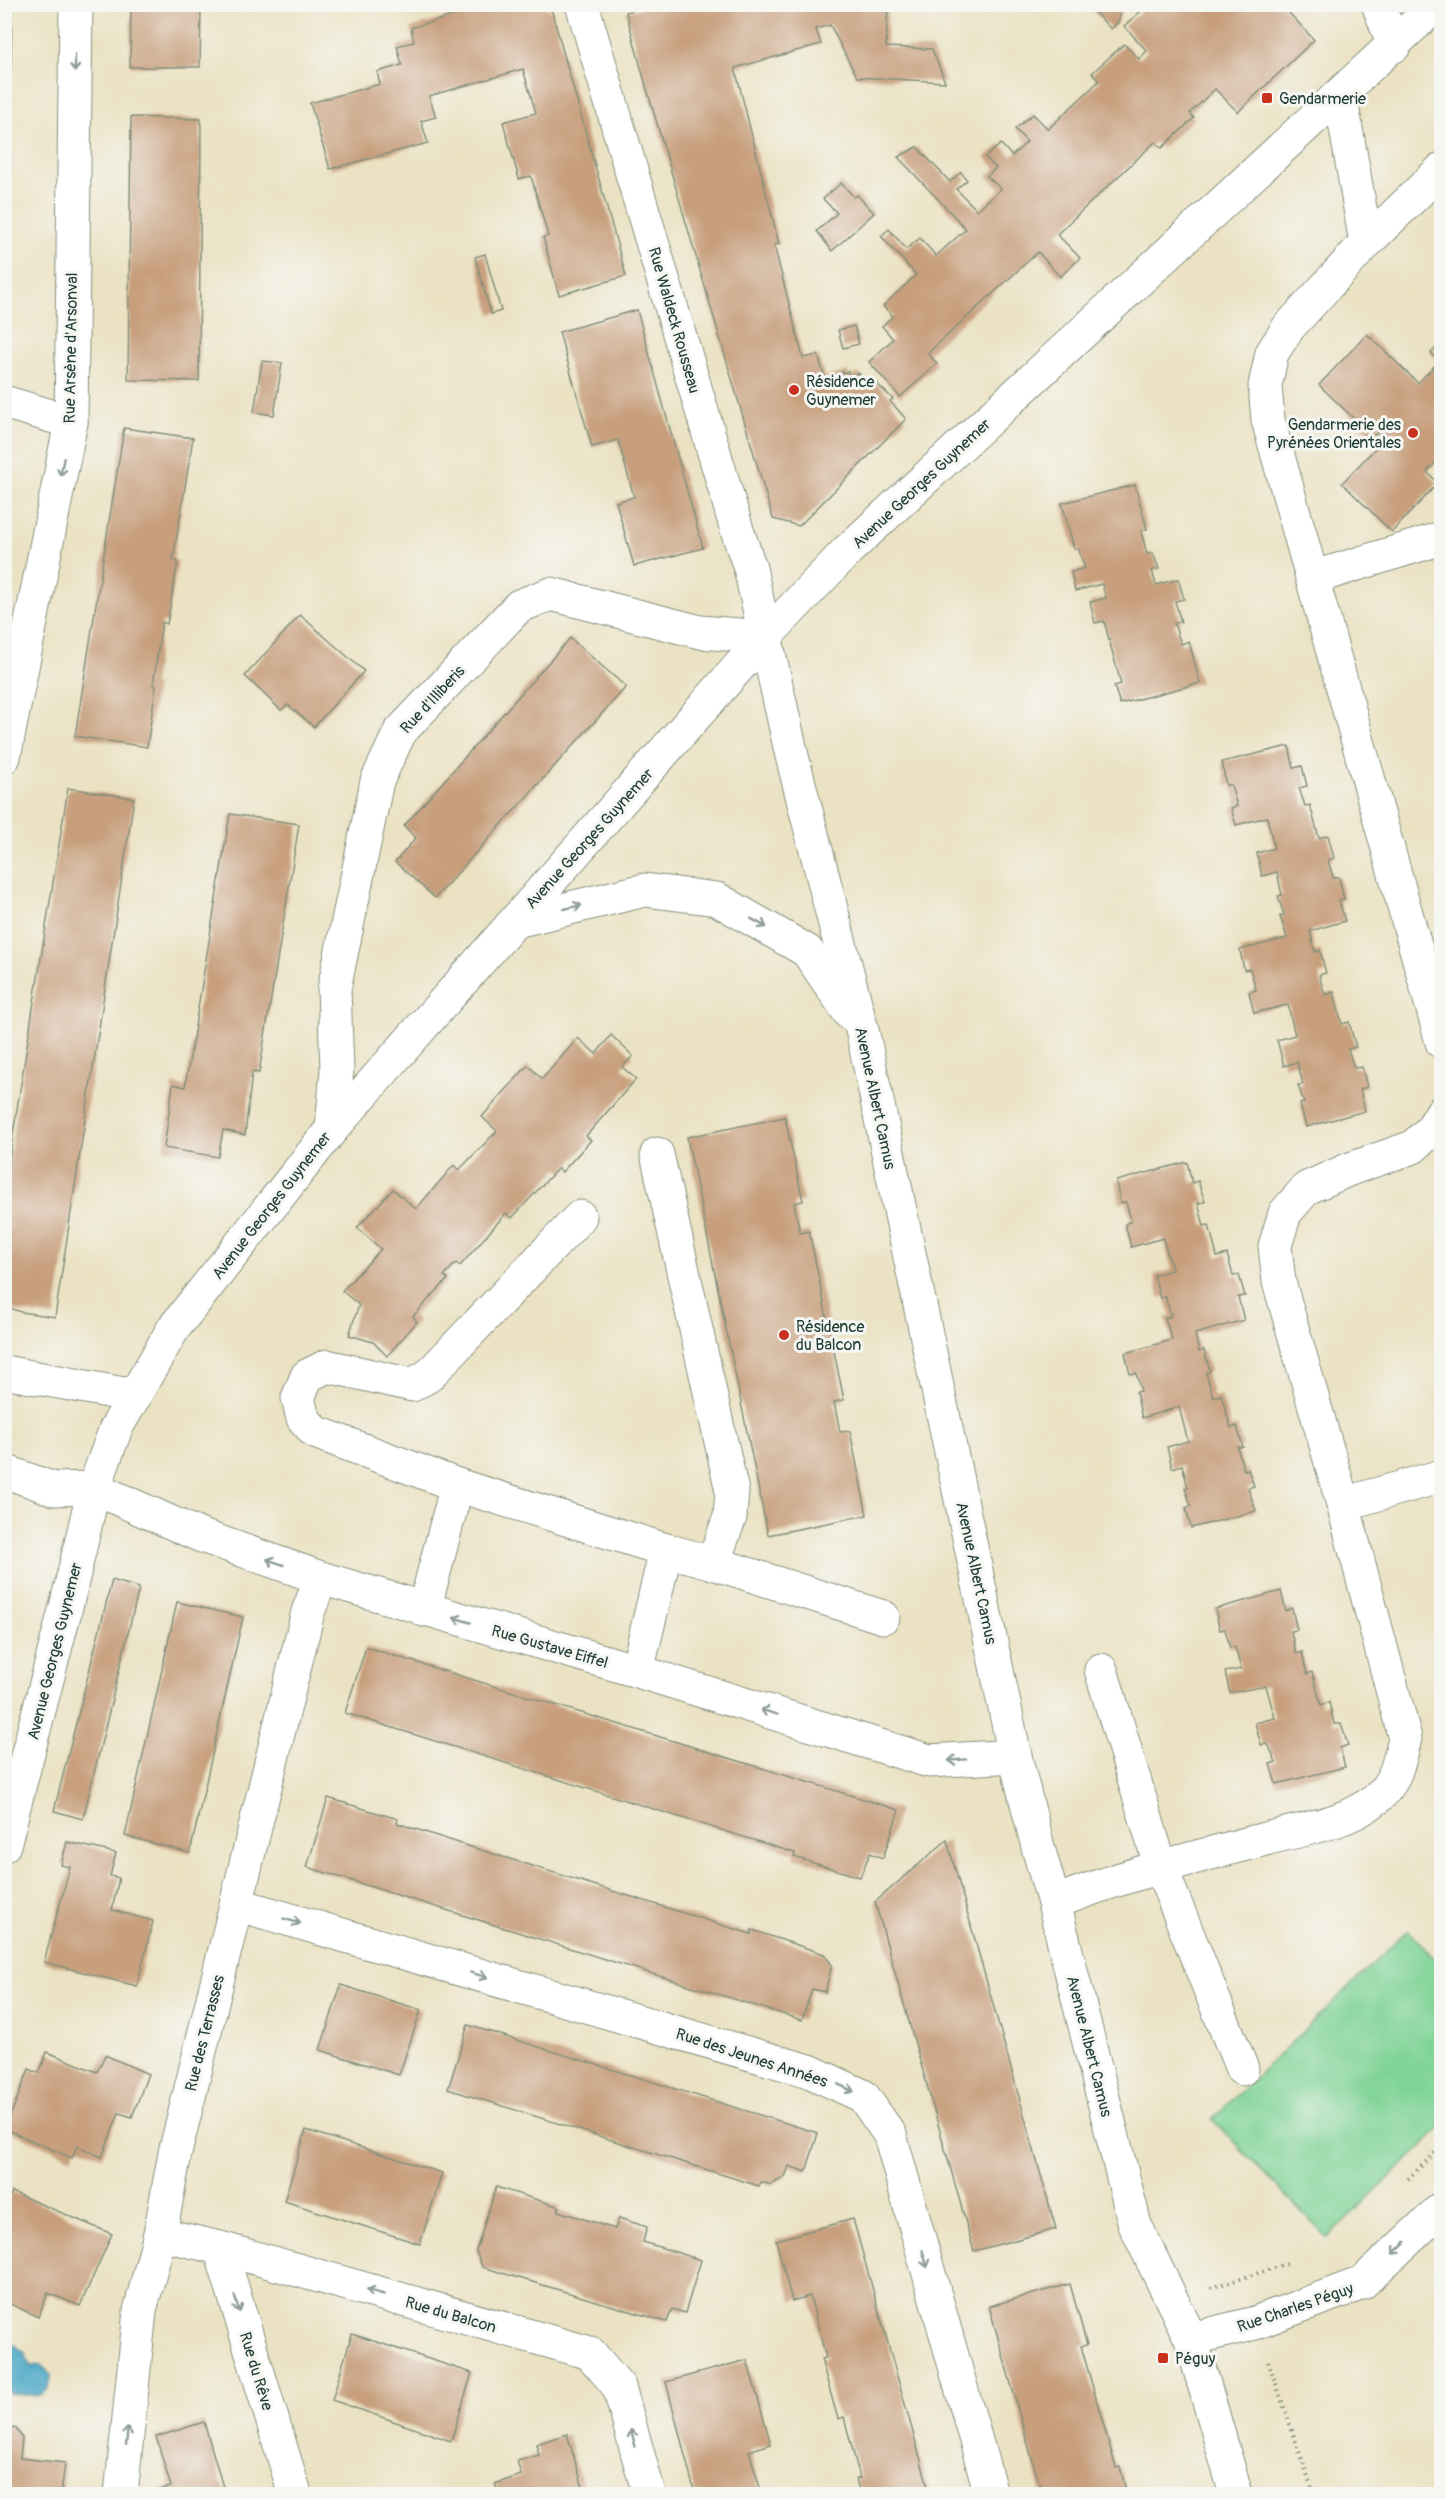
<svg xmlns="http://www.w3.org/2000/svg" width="1446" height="2499" viewBox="0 0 1446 2499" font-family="Pangolin,sans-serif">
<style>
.green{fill:#7fd396;stroke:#4f8865;stroke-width:1.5}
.water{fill:#46a6c5;stroke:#32727c;stroke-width:1.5}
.building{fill:#c79f7d}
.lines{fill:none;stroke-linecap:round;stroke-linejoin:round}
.minor-casing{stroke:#85907c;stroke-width:35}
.path{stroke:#85907c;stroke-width:4;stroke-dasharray:1.5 4.5;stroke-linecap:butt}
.minor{stroke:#fff;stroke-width:33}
.oneway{stroke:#8f9e9a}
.poi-dot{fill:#c8321e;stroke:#f6f6f2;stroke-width:2}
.labels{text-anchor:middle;stroke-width:6;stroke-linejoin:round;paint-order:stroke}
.poi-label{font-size:16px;fill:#1f3d34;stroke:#f6f6f2;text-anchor:start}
.street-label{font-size:16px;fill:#1f3d34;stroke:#f6f6f2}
</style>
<rect width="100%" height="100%" fill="#f6f6f2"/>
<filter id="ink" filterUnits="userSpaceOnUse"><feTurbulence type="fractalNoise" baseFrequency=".0167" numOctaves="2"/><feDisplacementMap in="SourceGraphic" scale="12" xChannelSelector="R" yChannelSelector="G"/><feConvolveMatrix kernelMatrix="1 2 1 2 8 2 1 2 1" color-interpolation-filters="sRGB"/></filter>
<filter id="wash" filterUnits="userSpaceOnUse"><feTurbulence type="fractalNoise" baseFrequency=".008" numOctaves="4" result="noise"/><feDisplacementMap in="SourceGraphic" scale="24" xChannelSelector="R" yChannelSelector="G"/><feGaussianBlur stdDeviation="1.35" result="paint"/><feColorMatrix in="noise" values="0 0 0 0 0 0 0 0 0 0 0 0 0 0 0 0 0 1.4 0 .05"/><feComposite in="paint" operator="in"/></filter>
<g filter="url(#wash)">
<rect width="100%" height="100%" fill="#ebe2c3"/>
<polygon class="green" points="1408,1930 1441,1965 1441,2128 1327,2238 1212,2119"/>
<path class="water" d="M11,2342L25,2353L30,2366L41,2365L51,2375C50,2405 27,2395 5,2392V2343Z"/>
<g id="blocks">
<g class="building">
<polygon points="4,4 12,4 11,69 4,69"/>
<polygon points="131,4 201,5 200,67 130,67"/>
<polygon points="493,4 544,4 552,12 626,276 559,295 543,237 548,236 531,176 519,179 503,122 536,113 523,69 429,96 436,117 421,121 428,143 330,169 310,103 380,84 377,72 402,65 397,46 414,42 411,28"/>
<polygon points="654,4 888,4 886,47 932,49 945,82 857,77 830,25 816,29 821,44 735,68 779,244 774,245 803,358 818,355 825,378 848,371 849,378 858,373 870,385 875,382 893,399 890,401 906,419 799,526 773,519 646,86 626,12"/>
<polygon points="1086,4 1123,4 1118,22 1111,29"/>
<polygon points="1149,4 1281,4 1314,40 1238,112 1215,89 1190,113 1194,118 1162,148 1155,142 1057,234 1080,258 1060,277 1038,252 928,353 937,364 900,397 869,362 893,339 882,326 893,316 883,306 916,275 881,236 889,229 906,249 920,238 936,256 966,229 898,157 917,147 950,182 961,172 967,180 956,189 977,210 1001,189 987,176 996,168 985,157 1001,144 1012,156 1027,142 1015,129 1033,114 1048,129 1099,81 1092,73 1124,44 1139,59 1147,51 1124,26"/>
<polygon points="131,117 201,119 199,381 128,380"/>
<polygon points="4,123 11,123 10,186 4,186"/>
<polygon points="841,183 854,197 857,195 874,213 832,251 817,231 837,213 823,199"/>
<polygon points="485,254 501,311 491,314 475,257"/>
<polygon points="4,267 12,269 5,290 4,290"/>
<polygon points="637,310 703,548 634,566 616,502 634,497 618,440 592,447 559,332"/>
<polygon points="854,326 859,344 843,348 838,330"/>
<polygon points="1367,334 1418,383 1439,361 1431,353 1442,342 1442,469 1435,463 1427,472 1438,483 1392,532 1342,483 1387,436 1381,429 1373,437 1319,385"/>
<polygon points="262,361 282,363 274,415 254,412"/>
<polygon points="124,428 193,438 173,560 178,561 167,624 162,622 153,685 156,686 147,747 75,736"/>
<polygon points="1135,485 1147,529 1141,531 1147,554 1153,553 1159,569 1152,570 1156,585 1178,579 1184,599 1175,601 1181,622 1174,623 1181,644 1189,641 1200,683 1120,704 1114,686 1121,684 1104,621 1095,623 1090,602 1106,598 1102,584 1075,591 1071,572 1085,568 1078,548 1074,549 1062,503"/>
<polygon points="300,615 364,671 314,727 288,705 281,710 245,676"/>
<polygon points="570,638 626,687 435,898 395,862 416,838 404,826"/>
<polygon points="1289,746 1294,768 1302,766 1307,786 1299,788 1305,806 1310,805 1319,838 1328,835 1334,858 1328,860 1333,878 1339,877 1344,899 1339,900 1345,921 1310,931 1315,952 1320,950 1326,973 1319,975 1325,995 1334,992 1342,1024 1349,1022 1356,1047 1348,1049 1354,1068 1362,1067 1367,1087 1360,1089 1365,1111 1306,1127 1300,1104 1304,1103 1298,1085 1303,1084 1297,1062 1284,1066 1277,1040 1295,1035 1288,1005 1254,1013 1249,992 1256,990 1250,969 1244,970 1240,950 1287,938 1280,916 1284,915 1278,896 1282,895 1277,872 1262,876 1257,853 1274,848 1267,817 1236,825 1231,808 1237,806 1231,785 1226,785 1222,762"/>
<polygon points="68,788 134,798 55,1317 21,1312 4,1306 4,1191"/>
<polygon points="230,814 299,824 259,1073 252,1072 245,1135 223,1130 218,1157 164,1148 173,1084 185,1087"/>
<polygon points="611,1035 633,1056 622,1067 636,1079 586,1136 591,1140 562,1172 558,1168 512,1218 506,1213 460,1266 456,1263 444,1276 448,1279 413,1316 417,1322 387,1356 373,1342 349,1335 359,1305 342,1291 381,1249 357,1228 393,1189 416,1209 454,1165 459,1170 497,1131 482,1117 528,1065 542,1079 578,1038 596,1054"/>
<polygon points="785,1117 803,1201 794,1203 800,1233 809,1231 844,1400 834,1402 840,1432 850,1431 867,1515 768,1535 687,1137"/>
<polygon points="1187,1162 1192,1183 1198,1181 1205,1202 1198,1203 1204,1226 1209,1225 1217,1257 1227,1254 1233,1276 1239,1275 1245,1296 1238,1297 1244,1320 1195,1334 1199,1352 1204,1350 1210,1371 1206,1373 1213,1397 1221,1395 1231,1428 1237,1426 1243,1447 1237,1447 1244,1470 1248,1469 1254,1486 1248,1488 1256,1511 1191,1528 1186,1508 1191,1506 1185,1488 1188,1487 1182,1465 1172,1468 1167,1447 1188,1441 1179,1407 1142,1418 1136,1392 1141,1391 1136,1373 1130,1374 1125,1353 1172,1340 1165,1318 1171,1316 1165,1296 1160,1299 1154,1275 1172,1270 1163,1238 1131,1247 1125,1224 1131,1221 1126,1202 1120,1203 1116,1181"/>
<polygon points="112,1580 139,1588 83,1819 54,1811"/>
<polygon points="1281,1591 1286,1611 1292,1608 1297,1630 1291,1631 1296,1654 1302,1652 1307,1674 1312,1672 1321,1705 1329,1702 1334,1724 1341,1724 1348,1745 1340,1748 1345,1767 1276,1784 1270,1764 1276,1762 1268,1744 1261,1745 1255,1723 1275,1718 1266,1686 1230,1693 1225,1672 1241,1669 1235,1647 1230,1648 1225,1629 1220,1630 1215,1609"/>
<polygon points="177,1602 243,1617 190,1853 125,1836"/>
<polygon points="366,1647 899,1810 883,1858 870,1853 860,1877 794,1857 795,1853 345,1713"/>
<polygon points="328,1798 398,1819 397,1823 468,1846 751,1934 752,1930 824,1954 832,1965 825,1992 812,1989 802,2020 307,1867"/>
<polygon points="947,1840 1056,2229 974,2251 875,1902"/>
<polygon points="67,1842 116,1853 110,1876 119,1878 112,1910 153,1921 137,1986 44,1962 70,1867 61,1865"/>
<polygon points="341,1985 421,2010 399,2075 320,2050"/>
<polygon points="468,2025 818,2133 806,2172 789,2166 785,2177 771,2185 761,2182 759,2186 448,2089"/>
<polygon points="47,2052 97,2072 105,2055 148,2074 132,2117 119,2113 102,2157 77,2146 72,2158 5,2129 29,2069 39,2073"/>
<polygon points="306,2130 442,2173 420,2244 284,2201"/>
<polygon points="496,2187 560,2207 558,2211 615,2229 619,2218 647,2227 643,2242 701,2260 685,2313 672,2309 667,2322 482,2267 476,2251"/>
<polygon points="12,2192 112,2234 80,2306 48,2293 38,2317 4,2301 4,2209"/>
<polygon points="853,2219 921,2461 930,2494 860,2494 856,2479 860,2478 844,2417 838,2419 821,2359 826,2358 810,2296 792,2301 776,2240"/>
<polygon points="1070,2284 1087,2345 1081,2346 1116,2468 1120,2467 1127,2494 1042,2494 989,2306"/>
<polygon points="352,2334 472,2373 451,2441 332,2400"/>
<polygon points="747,2360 771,2444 749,2451 762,2494 695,2494 666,2382"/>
<polygon points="204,2422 225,2494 153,2494 152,2492 171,2487 156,2437"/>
<polygon points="4,2425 16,2428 22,2438 20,2458 65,2463 61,2494 4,2494"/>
<polygon points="567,2434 585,2494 499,2494 495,2484 521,2475 517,2461 539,2455 536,2444"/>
</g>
</g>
</g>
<g filter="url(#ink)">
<use href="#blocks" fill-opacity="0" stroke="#85907c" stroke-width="1.5"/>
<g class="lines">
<g class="minor-casing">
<g id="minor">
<polyline points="582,4 737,530 750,568 792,756 863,1034 1015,1756 1039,1851 1054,1903 1135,2225 1191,2339 1236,2494"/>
<polyline points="1378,4 1394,46"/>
<polyline points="1340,94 1366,243"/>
<polyline points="1442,169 1366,243 1288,328 1272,353 1265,386 1268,420 1442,1042"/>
<polyline points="4,402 71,422"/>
<polyline points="1312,578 1442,538"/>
<polyline points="4,757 71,422 76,4"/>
<polyline points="516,921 645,890 717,899 807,951 850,1014"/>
<polyline points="332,1129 337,1069 334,989 377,781 400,732 519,606 551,594 700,632 765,637"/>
<polyline points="657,1154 732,1491 730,1517 713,1563 666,1550"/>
<polyline points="4,1372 135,1396"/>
<polyline points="4,1471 54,1489 94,1488 199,1535 321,1578 637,1671 929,1761 1015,1756"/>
<polyline points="457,1485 315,1432 303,1418 298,1398 307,1376 327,1366 412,1385 428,1376 580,1217"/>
<polyline points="1343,1504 1442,1476"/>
<polyline points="713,1563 883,1617"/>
<polyline points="424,1610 457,1485 666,1550 637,1671"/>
<polyline points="1101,1670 1161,1868 1242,2069"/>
<polyline points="4,1845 67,1603 94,1488 116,1428 173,1329 332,1129 765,637 847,551 1437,4"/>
<path d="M1054,1903C1122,1875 1194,1858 1265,1839C1302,1829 1346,1824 1376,1799C1396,1782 1399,1762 1405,1738L1343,1504L1279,1282L1275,1246L1285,1213L1307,1188L1350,1169L1413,1147L1431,1130L1442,1112"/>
<polyline points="236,1904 809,2071 863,2096 890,2135 991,2494"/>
<polyline points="160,2234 220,2248 590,2353 619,2387 649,2494"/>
<polyline points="220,2248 295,2494"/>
<polyline points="1191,2339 1255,2323 1362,2283 1442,2208"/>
<polyline points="121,2494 140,2311 160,2234 175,2153 308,1612 321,1578"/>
</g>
</g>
<g class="path">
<polyline points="1408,2179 1442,2146"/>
<polyline points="1211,2288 1287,2264"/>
<polyline points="1268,2361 1314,2494"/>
</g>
<use href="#minor" class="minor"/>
</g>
<defs><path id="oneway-shaft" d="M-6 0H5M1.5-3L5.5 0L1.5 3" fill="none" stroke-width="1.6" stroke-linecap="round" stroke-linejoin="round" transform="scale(1.5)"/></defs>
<g class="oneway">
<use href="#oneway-shaft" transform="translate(75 63) rotate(91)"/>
<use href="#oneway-shaft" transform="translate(62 467) rotate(101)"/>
<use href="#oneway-shaft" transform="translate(573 907) rotate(-13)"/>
<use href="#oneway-shaft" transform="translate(759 923) rotate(29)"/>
<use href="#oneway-shaft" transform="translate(275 1562) rotate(-161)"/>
<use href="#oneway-shaft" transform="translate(462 1620) rotate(-164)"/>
<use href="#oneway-shaft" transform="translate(769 1712) rotate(-163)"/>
<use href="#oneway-shaft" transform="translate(957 1760) rotate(176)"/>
<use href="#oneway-shaft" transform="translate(292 1921) rotate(16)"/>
<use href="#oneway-shaft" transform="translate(479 1975) rotate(16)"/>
<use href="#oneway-shaft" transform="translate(846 2088) rotate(25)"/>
<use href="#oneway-shaft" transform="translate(1399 2248) rotate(137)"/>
<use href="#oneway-shaft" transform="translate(925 2259) rotate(74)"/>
<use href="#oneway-shaft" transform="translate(375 2292) rotate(-164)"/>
<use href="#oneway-shaft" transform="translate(237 2304) rotate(73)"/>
<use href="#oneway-shaft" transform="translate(127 2436) rotate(-84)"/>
<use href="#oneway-shaft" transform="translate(633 2438) rotate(-106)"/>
</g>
</g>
<g class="poi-dot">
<rect x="1261" y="92" width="12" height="12" rx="3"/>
<circle cx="794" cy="390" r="6"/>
<circle cx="1413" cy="433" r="6"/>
<circle cx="784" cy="1335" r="6"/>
<rect x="1157" y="2352" width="12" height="12" rx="3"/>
</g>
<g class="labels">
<g class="poi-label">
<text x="1279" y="104">Gendarmerie</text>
<text x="806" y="387">Résidence<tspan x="806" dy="18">Guynemer</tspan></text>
<text x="1401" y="430" text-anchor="end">Gendarmerie des<tspan x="1401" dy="18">Pyrénées Orientales</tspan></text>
<text x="796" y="1332">Résidence<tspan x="796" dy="18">du Balcon</tspan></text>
<text x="1175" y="2364">Péguy</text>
</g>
<g class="street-label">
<text transform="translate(675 320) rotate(74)" y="6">Rue Waldeck Rousseau</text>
<text transform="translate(70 348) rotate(-89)" y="6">Rue Arsène d'Arsonval</text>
<text transform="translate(921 483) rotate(-43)" y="6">Avenue Georges Guynemer</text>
<text transform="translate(432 699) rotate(-47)" y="6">Rue d'Illiberis</text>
<text transform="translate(589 838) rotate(-48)" y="6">Avenue Georges Guynemer</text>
<text transform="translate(876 1098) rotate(78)" y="6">Avenue Albert Camus</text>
<text transform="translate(271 1205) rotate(-52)" y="6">Avenue Georges Guynemer</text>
<text transform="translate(977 1573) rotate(78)" y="6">Avenue Albert Camus</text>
<text transform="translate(550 1646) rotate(16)" y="6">Rue Gustave Eiffel</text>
<text transform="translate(54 1651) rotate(-76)" y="6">Avenue Georges Guynemer</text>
<text transform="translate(204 2033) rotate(-76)" y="6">Rue des Terrasses</text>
<text transform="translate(1090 2046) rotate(76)" y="6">Avenue Albert Camus</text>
<text transform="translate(752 2057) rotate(18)" y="6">Rue des Jeunes Années</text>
<text transform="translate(1295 2307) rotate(-19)" y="6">Rue Charles Péguy</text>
<text transform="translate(451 2314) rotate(16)" y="6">Rue du Balcon</text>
<text transform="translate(257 2371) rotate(73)" y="6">Rue du Rêve</text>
</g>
</g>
<rect width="1446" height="2499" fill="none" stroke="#f6f6f2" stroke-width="24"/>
</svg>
